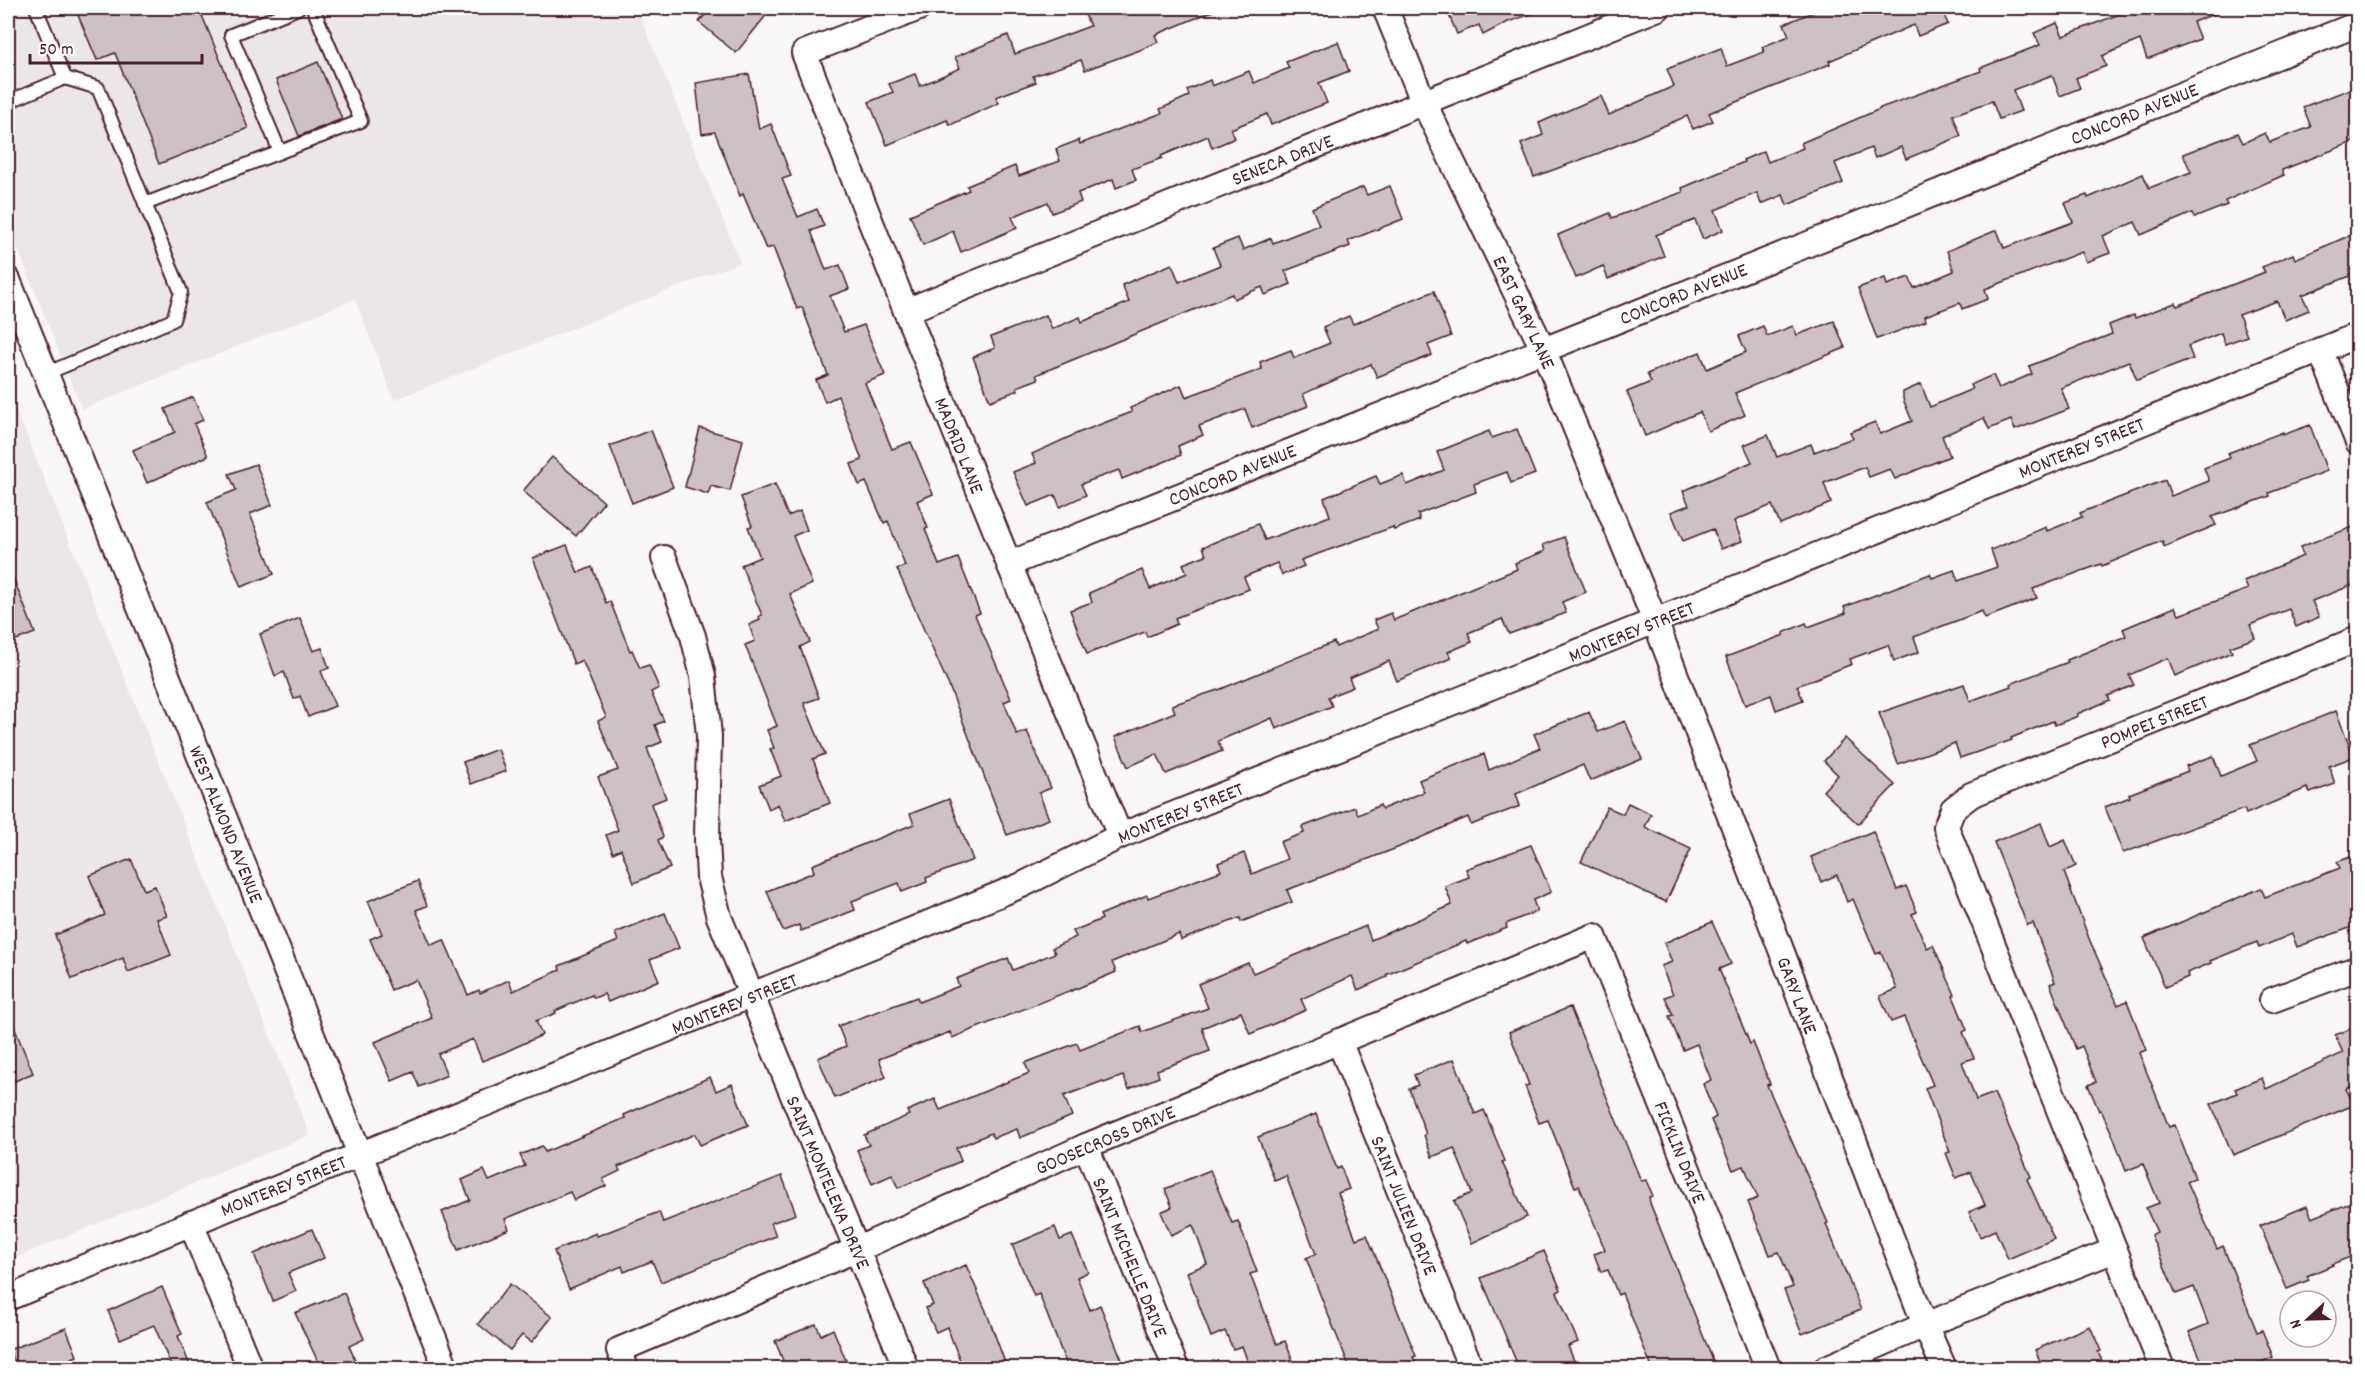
<svg xmlns="http://www.w3.org/2000/svg" width="2365" height="1376" viewBox="0 0 2365 1376" font-family="Dekko,sans-serif">
<style>
.built{fill:#ebe6e8}
.building{fill:#cdc1c4;stroke:#4a1f2b;stroke-width:1.5}
.lines{fill:none;stroke-linecap:round;stroke-linejoin:round}
.service-casing{stroke:#4a1f2b;stroke-width:16}
.minor-casing{stroke:#4a1f2b;stroke-width:28}
.service{stroke:#fff;stroke-width:12}
.minor{stroke:#fff;stroke-width:24}
.labels{text-anchor:middle;stroke-width:4.5;stroke-linejoin:round;paint-order:stroke}
.street-label{font-size:20px;fill:#4a1f2b;stroke:#fff}
</style>
<rect width="100%" height="100%" fill="#f8f6f7"/>
<filter id="ink" filterUnits="userSpaceOnUse"><feTurbulence type="fractalNoise" baseFrequency=".0167" numOctaves="2"/><feDisplacementMap in="SourceGraphic" scale="12" xChannelSelector="R" yChannelSelector="G"/><feConvolveMatrix kernelMatrix="1 2 1 2 8 2 1 2 1" color-interpolation-filters="sRGB"/></filter>
<g filter="url(#ink)">
<g class="built">
<polygon points="8,8 637,8 740,262 394,400 355,299 82,409 8,224"/>
<polygon points="8,390 310,1135 8,1261"/>
</g>
<g class="building">
<polygon points="75,8 199,8 248,128 159,164 115,53 97,60"/>
<polygon points="711,8 772,8 736,53 699,22"/>
<polygon points="1082,8 1220,8 1155,35 1158,42 1140,50 1085,70 1081,60 1033,76 1036,82 996,97 999,103 950,125 947,120 887,145 869,102 893,92 889,84 915,74 920,86 960,68 955,57 1008,35 1015,54 1090,26"/>
<polygon points="1446,8 1542,8 1543,10 1508,22 1483,35 1479,25 1457,34"/>
<polygon points="1823,8 1955,8 1943,13 1948,24 1918,36 1914,25 1829,61 1830,64 1709,113 1713,121 1693,129 1687,116 1599,153 1534,177 1521,144 1543,135 1539,123 1601,96 1609,115 1674,86 1667,69 1721,48 1727,66 1764,52 1762,47 1789,36 1784,24"/>
<polygon points="2135,8 2227,9 2193,22 2200,39 2147,59 2140,40 2102,56 2106,66 2076,78 2080,88 2060,96 2052,75 2013,90 2021,111 1999,119 1992,101 1953,115 1961,136 1906,159 1901,147 1875,158 1871,148 1835,163 1843,183 1787,205 1783,195 1761,204 1757,193 1715,210 1723,230 1703,239 1695,220 1656,235 1664,256 1608,279 1603,266 1576,278 1558,235 1610,213 1612,218 1683,192 1682,188 1744,162 1743,160 1764,151 1768,162 1803,148 1801,143 1880,109 1880,108 1981,71 1980,68 2040,45 2034,33 2057,23 2063,36"/>
<polygon points="1338,42 1349,71 1319,83 1327,103 1271,125 1267,114 1231,129 1235,138 1212,148 1208,136 1161,156 1162,158 1132,169 1136,180 1116,188 1113,179 1078,193 1081,202 1052,213 1048,202 1012,217 1017,228 961,252 953,231 923,245 910,215 969,190 967,186 1015,166 1019,176 1060,161 1056,149 1079,140 1080,144 1162,113 1160,109 1189,96 1187,90 1210,80 1212,86 1249,71 1254,83 1289,68 1286,62"/>
<polygon points="318,62 342,119 299,136 276,80"/>
<polygon points="749,74 759,129 771,124 791,176 782,179 798,217 817,209 824,226 811,231 826,270 840,265 849,289 830,296 844,332 864,325 885,375 865,383 892,449 911,442 933,494 917,501 928,528 925,529 939,565 958,558 980,613 975,615 1011,699 1004,702 1017,735 1027,731 1051,788 1039,793 1049,819 1007,835 949,686 897,569 905,566 888,521 884,523 866,482 859,485 851,464 862,460 838,396 825,402 816,380 828,375 802,307 797,309 773,247 766,249 743,194 740,196 715,132 702,134 696,83"/>
<polygon points="2358,86 2358,140 2282,170 2284,175 2225,201 2227,205 2194,218 2192,213 2141,235 2135,222 2103,236 2110,253 2086,262 2082,252 1985,289 1988,299 1962,309 1960,303 1925,316 1926,321 1877,339 1858,288 1885,278 1887,285 1909,277 1914,288 1954,271 1947,251 1997,230 2004,248 2073,222 2065,203 2087,195 2088,198 2143,174 2149,188 2191,172 2183,154 2238,133 2243,143 2265,133 2270,142 2311,127 2303,107"/>
<polygon points="1390,186 1403,219 1348,241 1350,246 1285,271 1291,284 1265,295 1262,287 1234,299 1232,294 1036,375 1038,379 1017,387 1018,390 990,401 973,357 995,348 991,337 1046,315 1052,329 1080,317 1082,322 1129,302 1122,285 1172,264 1179,282 1220,265 1213,248 1238,238 1243,250 1271,238 1273,243 1319,225 1312,208 1363,187 1367,195"/>
<polygon points="2358,232 2358,273 2302,295 2309,310 2285,320 2277,301 2239,315 2247,336 2225,344 2221,333 2188,346 2193,359 2137,380 2129,361 2061,388 2069,409 2015,430 2011,420 1989,429 1984,418 1942,436 1950,456 1895,479 1890,469 1869,477 1865,467 1824,483 1831,503 1780,524 1772,505 1734,521 1742,541 1721,549 1713,529 1683,541 1671,512 1689,505 1683,491 1752,462 1744,445 1768,435 1777,457 1811,444 1814,452 1853,438 1850,432 1875,422 1880,434 1912,421 1903,399 1903,392 1921,384 1930,407 1972,389 1970,385 1993,375 1999,388 2032,374 2029,366 2112,334 2109,325 2134,315 2135,318 2175,303 2177,306 2265,272 2262,267 2293,254 2295,259"/>
<polygon points="1434,291 1451,336 1428,345 1432,355 1377,377 1371,364 1303,394 1308,406 1252,428 1245,409 1199,426 1203,435 1178,446 1181,455 1122,479 1119,470 1081,484 1086,495 1060,507 1055,495 1028,506 1013,472 1036,463 1032,454 1078,433 1132,412 1130,408 1181,385 1186,397 1262,369 1260,362 1291,350 1294,358 1330,343 1323,327 1349,316 1353,324"/>
<polygon points="1834,321 1845,348 1735,393 1745,415 1708,431 1700,412 1645,436 1627,392 1651,382 1647,374 1700,352 1707,369 1746,352 1739,336 1763,326 1767,336 1793,326 1797,335"/>
<polygon points="193,397 203,420 194,424 208,456 147,483 133,450 175,432 165,409"/>
<polygon points="2310,425 2327,471 2269,493 2270,496 2212,517 2216,525 2164,547 2162,541 2102,566 2101,564 2033,589 2037,598 1985,618 1982,611 1914,637 1919,652 1894,661 1888,645 1850,659 1852,664 1797,686 1803,700 1776,710 1771,695 1745,705 1726,657 1784,635 1783,633 1806,623 1808,627 1846,613 1844,607 1930,574 1932,578 1954,570 1958,581 1997,567 1991,550 2046,527 2047,531 2082,517 2080,513 2165,480 2171,496 2209,481 2204,468 2230,458 2228,453 2283,432 2283,435"/>
<polygon points="700,428 743,440 730,491 711,486 708,494 685,487"/>
<polygon points="1517,429 1535,474 1511,483 1507,472 1474,484 1476,492 1418,514 1420,520 1394,530 1393,527 1301,560 1304,566 1282,575 1277,563 1244,577 1249,589 1175,618 1177,624 1147,637 1145,632 1087,654 1070,610 1092,602 1089,593 1142,570 1150,589 1187,573 1183,564 1206,555 1203,547 1258,524 1265,540 1330,516 1324,498 1376,476 1380,484 1403,475 1407,485 1444,470 1437,452 1489,431 1492,438"/>
<polygon points="651,430 673,487 632,503 610,446"/>
<polygon points="552,457 604,502 576,536 523,491"/>
<polygon points="256,464 272,505 250,514 274,574 241,587 207,502 236,490 229,474"/>
<polygon points="775,484 788,516 800,511 807,530 793,536 812,584 790,594 810,642 800,647 819,698 804,703 825,754 813,759 830,803 785,821 778,804 769,809 759,785 781,776 770,749 774,748 767,730 777,726 745,645 755,641 749,625 760,620 759,616 762,615 741,565 760,557 748,527 752,526 741,497"/>
<polygon points="2358,525 2358,583 2312,601 2319,617 2296,627 2289,609 2250,625 2255,638 2230,647 2232,652 2175,676 2168,658 2129,675 2134,685 2108,696 2110,700 2077,714 2078,716 2055,725 2053,721 2011,738 2012,740 1960,758 1955,743 1898,764 1879,713 1964,684 1970,701 2011,686 2010,684 2068,662 2067,660 2126,636 2123,629 2175,607 2179,615 2248,589 2244,581 2303,556 2300,547"/>
<polygon points="1564,537 1586,592 1562,602 1566,613 1509,634 1502,619 1468,633 1472,642 1448,652 1451,658 1397,681 1389,661 1349,678 1353,687 1328,697 1332,706 1276,729 1272,718 1218,741 1222,751 1166,774 1157,754 1128,767 1115,737 1175,712 1172,705 1221,689 1334,642 1336,647 1378,629 1374,620 1391,613 1394,620 1517,569 1515,563 1545,551 1543,545"/>
<polygon points="567,545 578,573 592,567 606,603 610,601 630,651 632,650 640,668 649,665 659,688 651,692 664,721 655,725 662,742 647,748 666,798 651,804 663,837 658,840 670,868 634,883 621,849 613,853 606,835 618,830 598,777 618,770 598,721 606,717 582,660 574,664 533,558"/>
<polygon points="8,565 35,633 8,643"/>
<polygon points="300,618 313,651 322,648 329,668 321,671 335,706 308,717 300,696 294,699 284,672 275,676 260,634"/>
<polygon points="2336,711 2354,757 2329,766 2335,784 2310,793 2307,788 2246,814 2244,809 2123,853 2105,807 2130,797 2129,794 2188,771 2186,766 2213,756 2221,776 2257,761 2250,745"/>
<polygon points="1589,712 1598,732 1625,721 1642,759 1590,781 1583,765 1516,794 1520,806 1471,825 1468,817 1397,848 1287,890 1292,902 1241,922 1240,918 1181,940 1179,934 1112,962 1116,972 1071,991 1071,990 952,1038 950,1032 879,1059 886,1077 835,1098 818,1058 846,1046 838,1026 917,997 919,1002 959,986 956,979 1008,958 1013,970 1055,953 1052,948 1076,937 1073,931 1102,919 1100,915 1147,895 1148,898 1221,871 1218,863 1244,853 1252,874 1287,859 1280,842 1304,833 1302,827 1355,807 1358,815 1380,805 1382,809 1424,792 1419,780 1484,754 1489,770 1540,748 1534,734"/>
<polygon points="1845,738 1895,785 1858,824 1823,791 1838,775 1824,761"/>
<polygon points="498,749 506,771 471,784 463,762"/>
<polygon points="949,799 973,860 926,878 927,882 902,892 899,883 852,901 855,910 801,931 799,925 783,931 767,891 814,872 812,865 914,824 910,814"/>
<polygon points="1628,803 1651,814 1645,827 1691,849 1666,902 1581,862 1607,807 1623,814"/>
<polygon points="2041,823 2050,847 2065,840 2076,866 2064,872 2090,941 2118,1005 2127,1001 2146,1050 2139,1053 2169,1127 2175,1125 2195,1178 2187,1181 2217,1249 2223,1246 2257,1332 2262,1330 2273,1357 2247,1368 2205,1368 2189,1332 2208,1324 2194,1287 2176,1294 2151,1235 2157,1232 2146,1208 2159,1203 2143,1164 2126,1171 2113,1136 2101,1110 2099,1111 2088,1085 2096,1082 2082,1046 2076,1049 2050,984 2055,982 2033,923 2027,925 1994,842"/>
<polygon points="1873,831 1897,890 1906,886 1917,912 1912,914 1927,948 1933,945 1955,995 1953,996 1967,1030 1963,1032 1974,1058 1962,1062 1976,1100 1994,1093 2031,1177 2027,1179 2054,1239 2008,1259 1995,1230 1980,1237 1969,1212 1985,1205 1971,1172 1956,1178 1946,1153 1950,1152 1925,1088 1933,1085 1904,1017 1891,1022 1880,996 1897,989 1881,952 1876,954 1853,899 1847,902 1837,875 1821,882 1811,857"/>
<polygon points="1531,845 1551,892 1533,900 1537,911 1506,924 1507,928 1467,944 1466,941 1386,975 1387,977 1358,990 1352,976 1301,999 1306,1010 1250,1034 1241,1012 1202,1028 1210,1051 1157,1070 1159,1077 1129,1089 1123,1076 1104,1083 1103,1081 1064,1096 1072,1116 1020,1138 1017,1129 993,1138 991,1133 956,1148 961,1161 898,1188 892,1175 872,1184 857,1150 869,1145 864,1135 909,1115 907,1111 935,1099 940,1110 1029,1073 1025,1063 1077,1043 1080,1050 1140,1026 1142,1032 1208,1008 1198,984 1248,963 1253,973 1366,926 1371,940 1452,905 1445,886 1469,877 1466,869"/>
<polygon points="2358,854 2358,925 2297,947 2292,934 2259,948 2257,942 2210,961 2211,963 2187,973 2188,977 2165,987 2144,938 2261,888 2265,897 2340,868 2337,862"/>
<polygon points="131,859 144,890 155,886 167,916 157,919 171,955 128,972 123,958 72,979 55,935 105,915 89,876"/>
<polygon points="418,881 427,906 416,910 431,945 444,940 468,995 479,990 480,993 509,980 513,991 560,970 559,966 618,941 615,933 665,913 679,948 650,960 659,980 608,1002 604,994 594,998 592,995 555,1011 556,1013 536,1021 542,1035 505,1052 482,1061 473,1039 438,1054 447,1075 419,1087 413,1072 392,1081 375,1042 432,1018 416,980 391,990 370,939 382,934 368,901"/>
<polygon points="1712,922 1731,964 1719,969 1750,1044 1753,1042 1770,1084 1767,1085 1828,1223 1826,1224 1861,1310 1802,1334 1784,1290 1793,1287 1779,1252 1770,1255 1748,1202 1758,1198 1744,1166 1733,1170 1711,1120 1716,1117 1703,1084 1711,1080 1697,1044 1683,1050 1669,1016 1673,1015 1665,997 1673,994 1661,966 1672,962 1664,943"/>
<polygon points="1570,1007 1641,1181 1646,1180 1653,1196 1649,1197 1650,1203 1716,1368 1652,1368 1622,1293 1618,1295 1608,1270 1601,1272 1594,1254 1605,1250 1579,1186 1575,1187 1548,1120 1539,1123 1525,1086 1529,1085 1509,1032"/>
<polygon points="8,1012 33,1073 8,1084"/>
<polygon points="2358,1026 2358,1087 2356,1085 2346,1089 2354,1105 2233,1155 2211,1104 2237,1093 2235,1089 2262,1078 2266,1089 2343,1053 2335,1035"/>
<polygon points="1454,1059 1475,1114 1484,1110 1505,1161 1502,1162 1527,1217 1472,1243 1454,1201 1472,1193 1454,1148 1432,1157 1424,1135 1426,1134 1409,1089 1418,1085 1414,1075"/>
<polygon points="710,1077 716,1091 732,1084 748,1125 700,1145 695,1134 618,1167 620,1171 603,1179 606,1186 574,1200 570,1192 505,1219 509,1229 458,1250 442,1212 470,1200 462,1180 484,1170 489,1181 525,1166 520,1155 542,1146 545,1152 625,1118 624,1115"/>
<polygon points="1316,1114 1337,1169 1341,1167 1349,1189 1338,1193 1356,1239 1367,1235 1416,1356 1413,1357 1418,1368 1350,1368 1321,1297 1306,1258 1316,1254 1286,1176 1275,1181 1258,1137"/>
<polygon points="1210,1170 1232,1223 1238,1221 1257,1272 1250,1274 1277,1344 1285,1341 1296,1368 1250,1368 1242,1346 1233,1349 1225,1331 1211,1337 1187,1272 1207,1264 1193,1225 1171,1235 1161,1212 1172,1207 1165,1189"/>
<polygon points="782,1176 796,1214 771,1223 776,1236 661,1282 652,1261 624,1272 622,1266 569,1289 554,1251 596,1233 597,1236 659,1212 663,1222"/>
<polygon points="2358,1200 2358,1254 2332,1264 2333,1265 2307,1276 2309,1280 2287,1289 2260,1226 2307,1206 2312,1218"/>
<polygon points="1055,1227 1060,1240 1072,1235 1088,1272 1077,1277 1090,1310 1100,1305 1122,1360 1110,1364 1112,1368 1068,1368 1039,1294 1034,1296 1012,1245"/>
<polygon points="312,1229 324,1258 288,1273 296,1291 273,1301 254,1254"/>
<polygon points="1544,1251 1561,1290 1557,1292 1578,1342 1568,1346 1577,1368 1519,1368 1481,1278"/>
<polygon points="966,1265 986,1311 1007,1368 963,1368 947,1327 936,1332 925,1308 933,1305 924,1283"/>
<polygon points="510,1284 552,1317 532,1342 522,1335 510,1350 478,1324"/>
<polygon points="162,1287 182,1334 178,1336 191,1368 172,1368 154,1325 120,1339 108,1311"/>
<polygon points="344,1293 364,1339 349,1346 359,1368 321,1368 295,1313"/>
<polygon points="816,1324 821,1335 833,1329 849,1368 786,1368 775,1341"/>
<polygon points="2090,1326 2101,1351 2098,1352 2105,1368 2043,1368 2035,1350"/>
<polygon points="66,1328 77,1356 48,1368 16,1368 9,1350"/>
</g>
<g class="lines">
<g class="service-casing">
<g id="service">
<polyline points="36,8 65,78 98,88 181,292 173,320 45,374"/>
<polyline points="8,102 65,78"/>
<polyline points="280,152 361,121 313,8"/>
<polyline points="145,204 280,152 231,35 298,8"/>
</g>
</g>
<g class="minor-casing">
<g id="minor">
<polyline points="919,8 804,53 906,311 1120,836"/>
<polyline points="1385,8 1423,101 1543,349 1655,621 1925,1325 1944,1368"/>
<polyline points="8,280 446,1368"/>
<polyline points="906,311 1658,8"/>
<polyline points="2320,350 2358,442"/>
<polyline points="664,558 693,636 703,676 709,736 707,840 709,877 719,917 906,1368"/>
<polyline points="1009,564 2358,24"/>
<polyline points="2272,1000 2358,968"/>
<polyline points="1339,1041 1471,1368"/>
<polyline points="1086,1146 1176,1368"/>
<polyline points="191,1223 250,1368"/>
<polyline points="8,1298 1022,885 1120,836 1655,621 2358,335"/>
<polyline points="626,1368 619,1350 858,1249 1086,1146 1594,936 1768,1368"/>
<polyline points="1826,1368 1925,1325 2115,1250"/>
<polyline points="2162,1368 1946,827 1953,809 1971,795 2358,639"/>
</g>
</g>
<use href="#service" class="service"/>
<use href="#minor" class="minor"/>
</g>
</g>
<g class="labels">
<g class="street-label">
<text transform="translate(2134 113) rotate(-22)" y="7">CONCORD AVENUE</text>
<text transform="translate(1282 159) rotate(-22)" y="7">SENECA DRIVE</text>
<text transform="translate(1683 293) rotate(-22)" y="7">CONCORD AVENUE</text>
<text transform="translate(1525 312) rotate(65)" y="7">EAST GARY LANE</text>
<text transform="translate(960 445) rotate(68)" y="7">MADRID LANE</text>
<text transform="translate(2081 447) rotate(-22)" y="7">MONTEREY STREET</text>
<text transform="translate(1232 474) rotate(-22)" y="7">CONCORD AVENUE</text>
<text transform="translate(1631 631) rotate(-22)" y="7">MONTEREY STREET</text>
<text transform="translate(2154 721) rotate(-22)" y="7">POMPEI STREET</text>
<text transform="translate(1180 812) rotate(-22)" y="7">MONTEREY STREET</text>
<text transform="translate(227 824) rotate(68)" y="7">WEST ALMOND AVENUE</text>
<text transform="translate(1798 995) rotate(69)" y="7">GARY LANE</text>
<text transform="translate(734 1003) rotate(-22)" y="7">MONTEREY STREET</text>
<text transform="translate(1105 1139) rotate(-23)" y="7">GOOSECROSS DRIVE</text>
<text transform="translate(1681 1152) rotate(68)" y="7">FICKLIN DRIVE</text>
<text transform="translate(829 1182) rotate(67)" y="7">SAINT MONTELENA DRIVE</text>
<text transform="translate(283 1185) rotate(-22)" y="7">MONTEREY STREET</text>
<text transform="translate(1405 1205) rotate(68)" y="7">SAINT JULIEN DRIVE</text>
<text transform="translate(1131 1257) rotate(68)" y="7">SAINT MICHELLE DRIVE</text>
</g>
</g>
<rect width="2365" height="1376" fill="none" stroke="#fff" stroke-width="30"/>
<rect x="15" y="15" width="2335" height="1346" fill="none" stroke="#4a1f2b" stroke-width="2" filter="url(#ink)"/>
<g transform="translate(2308 1319) rotate(248)"><circle r="28" fill="#ffffff" stroke="#b7a5aa" stroke-width="1.5"/>
<path d="M0-4.5L10 22L0 15L-10 22Z" fill="#4a1f2b"/>
<text y="-9" font-size="16" font-weight="bold" text-anchor="middle" fill="#4a1f2b">N</text>
</g>
<path d="M30 54v9h172v-9" fill="none" stroke="#4a1f2b" stroke-width="3"/>
<text x="39" y="54" font-size="18" fill="#4a1f2b" stroke="#ffffff" stroke-width="4.5" paint-order="stroke">50 m</text>
</svg>
